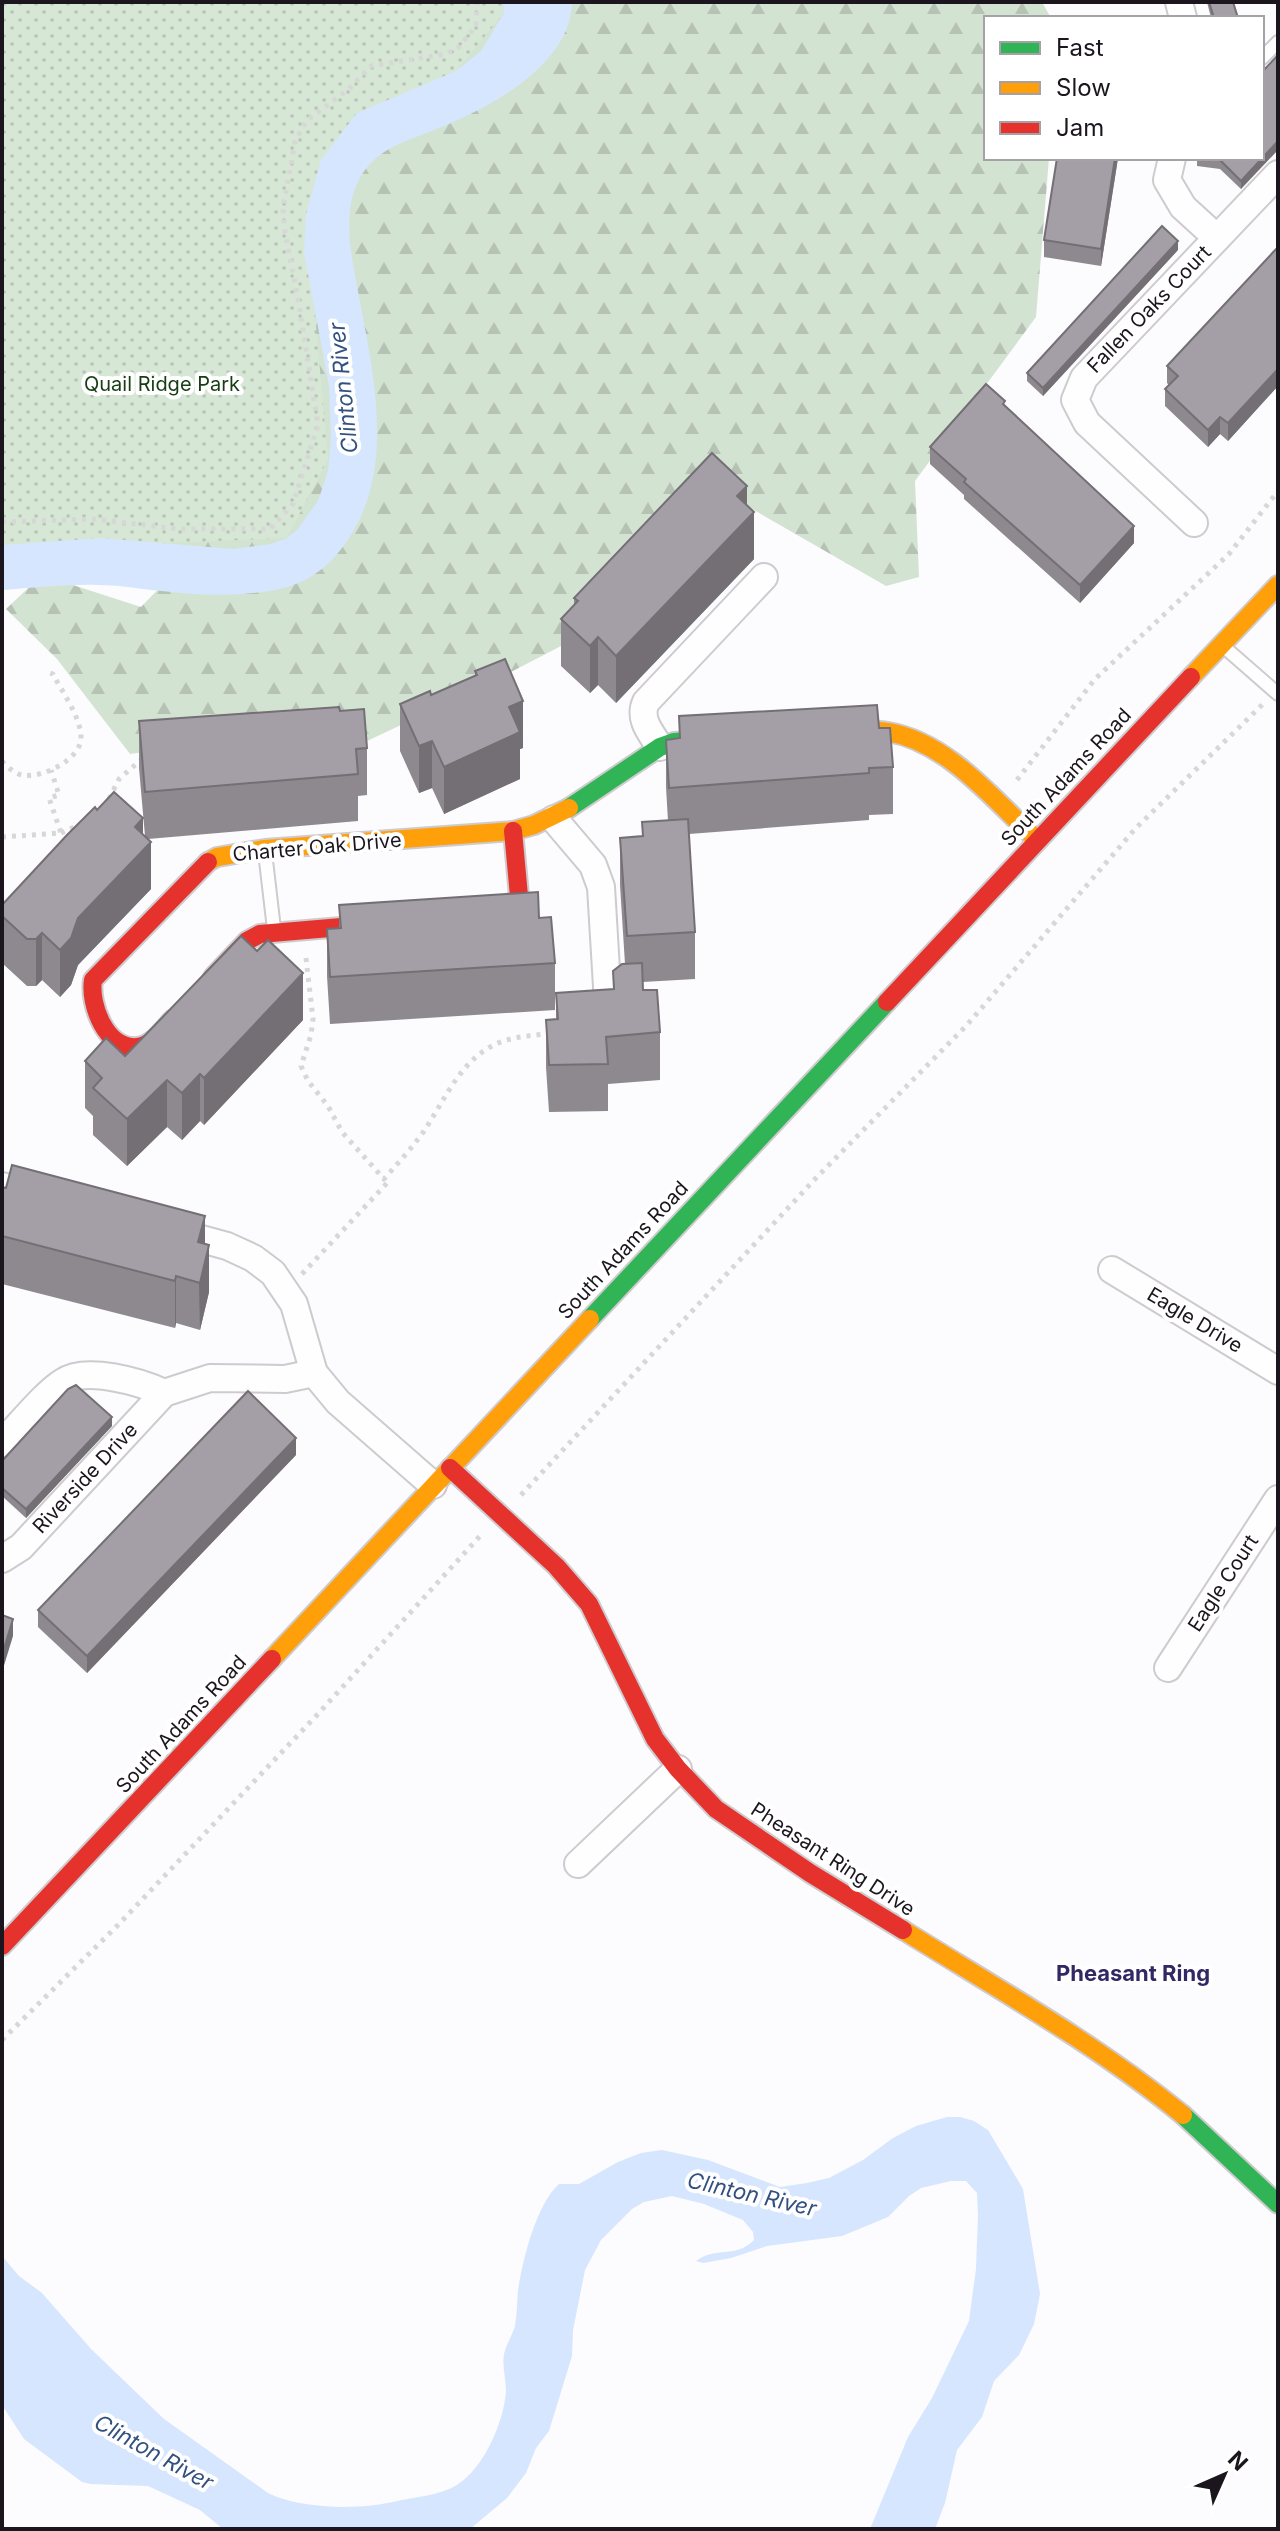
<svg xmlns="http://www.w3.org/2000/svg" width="1280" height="2531" viewBox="0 0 1280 2531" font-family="Inter,sans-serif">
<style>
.forest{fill:url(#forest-firs)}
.park{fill:url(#park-dots)}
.water{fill:#d6e6fe}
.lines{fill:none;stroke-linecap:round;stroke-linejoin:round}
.lane-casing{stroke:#cecbcf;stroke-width:16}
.street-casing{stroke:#cecbcf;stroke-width:30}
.fast-casing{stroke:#cecbcf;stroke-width:22}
.slow-casing{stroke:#cecbcf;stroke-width:22}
.jam-casing{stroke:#cecbcf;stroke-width:22}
.path{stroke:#d7d7d8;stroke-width:5;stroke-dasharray:4 6;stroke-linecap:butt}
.lane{stroke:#fffeff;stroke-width:12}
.street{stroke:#fffeff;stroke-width:26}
.fast{stroke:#30b455;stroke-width:18}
.slow{stroke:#ff9f0a;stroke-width:18}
.jam{stroke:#e5322d;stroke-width:18}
.wall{fill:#8d898f}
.shaded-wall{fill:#736f74}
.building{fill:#a49fa6;stroke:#736f74;stroke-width:2}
.labels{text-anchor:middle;stroke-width:8;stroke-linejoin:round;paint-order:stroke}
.street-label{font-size:20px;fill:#1b161d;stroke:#fff}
.park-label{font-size:20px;fill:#153e13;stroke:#fff}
.water-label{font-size:22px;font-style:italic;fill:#32517f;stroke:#fff}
.neighbourhood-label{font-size:22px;font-weight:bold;fill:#322964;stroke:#fff}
</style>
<defs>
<pattern id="forest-firs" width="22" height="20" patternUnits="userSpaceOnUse" patternTransform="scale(2)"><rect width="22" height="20" fill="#d3e3d2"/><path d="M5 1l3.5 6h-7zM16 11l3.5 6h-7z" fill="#b5c2b4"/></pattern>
<pattern id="park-dots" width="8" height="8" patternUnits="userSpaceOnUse" patternTransform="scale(2)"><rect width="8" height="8" fill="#d7e7d6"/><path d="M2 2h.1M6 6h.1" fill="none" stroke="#b8c5b7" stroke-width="1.8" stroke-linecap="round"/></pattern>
</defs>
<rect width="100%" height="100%" fill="#fcfbfd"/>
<polygon class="forest" points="2,2 1042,2 1051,18 986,18 986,158 1049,158 1036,317 915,481 919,577 886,586 707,483 563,645 480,688 367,741 298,731 130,754 57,659 6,609 42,575 141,607 170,577 135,534"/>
<polygon class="park" points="2,2 502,2 504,13 456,71 306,215 328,459 287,538 2,550"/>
<g class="water">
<path d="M503,2H572C571,66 486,110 434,130C407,141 379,148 363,173C340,207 351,254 358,291C372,369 397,465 349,538C331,565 311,582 279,589C239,598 193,595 152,590C135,588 116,585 98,585C66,584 34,588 2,590V545L101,538L233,549L271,544L287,538L297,530L318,501L328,471L331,437L329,386L304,252L306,215L321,160L357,113L456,71L481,51L504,13Z"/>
<path d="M947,2117H960L974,2121L988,2130L1023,2189L1040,2294L1034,2324L1019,2355L994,2381L982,2417L957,2450L945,2503L935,2529H870L908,2437L932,2398L969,2321L976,2269L978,2215L977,2193L966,2181H951L921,2188L909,2196L888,2217L842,2236L767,2246L731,2258L703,2263L696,2261C717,2246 735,2259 754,2240L753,2232L743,2220L704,2204L672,2196L644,2202L632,2209L601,2240L585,2270L573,2330L572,2356L549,2431L536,2448L526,2473L507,2498L470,2529H223L200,2510L148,2486L91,2484L82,2482L24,2439L2,2405V2256L19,2276L42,2293L91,2349L164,2419L268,2493C300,2509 357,2510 393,2502C413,2497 439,2496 457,2485C484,2468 504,2422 506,2391C506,2379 502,2367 504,2354C506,2345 512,2336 515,2326C517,2314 517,2302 518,2290C523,2259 536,2205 559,2184H579L618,2162L641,2153L662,2150L708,2160L780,2187L807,2183L829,2178L863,2160L893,2138L916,2126Z"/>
</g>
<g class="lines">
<g class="lane-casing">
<g id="lane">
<polyline points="1262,58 1278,42"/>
<polyline points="1223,646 1278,694"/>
<polyline points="265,852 274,929"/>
</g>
</g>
<g class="street-casing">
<g id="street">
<polyline points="1179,2 1183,18"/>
<polyline points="1172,158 1167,180 1183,207 1217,238"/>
<polyline points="1194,523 1087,423 1075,400 1084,378 1278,174"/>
<path d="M660,747C651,733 638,719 646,702L764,577"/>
<polyline points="554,819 593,865 601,887 608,1003"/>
<polyline points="2,1186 41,1196"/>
<polyline points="172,1231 227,1246 253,1258 273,1273 294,1304 314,1373 338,1402 433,1485"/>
<polyline points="1112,1270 1278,1371"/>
<path d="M2,1443C18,1427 45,1393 63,1382C86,1366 141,1382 164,1393"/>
<polyline points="2,1559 21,1547 164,1393 210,1378 285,1379 314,1373"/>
<polyline points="1168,1668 1278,1499"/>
<polyline points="578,1864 678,1769"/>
</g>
</g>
<g class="fast-casing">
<g id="fast">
<polyline points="569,808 660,747 674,742 713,740"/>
<polyline points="590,1319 887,1002"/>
<polyline points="1183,2115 1278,2204"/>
</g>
</g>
<g class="slow-casing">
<g id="slow">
<polyline points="1191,677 1278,585"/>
<path d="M844,731C858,731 873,729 888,732C948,742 994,800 1037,840"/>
<polyline points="208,862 217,857 265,849 513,831 534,825 569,808"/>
<polyline points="272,1659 590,1319"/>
<path d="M903,1930C998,1989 1096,2044 1183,2115"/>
</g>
</g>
<g class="jam-casing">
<g id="jam">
<polyline points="483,916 504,911 519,896 513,831"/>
<polyline points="213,977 247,941 260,934 388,923"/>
<polyline points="887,1002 1191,677"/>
<path d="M172,1020C163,1030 152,1046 137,1047C106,1050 89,1004 93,980L208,862"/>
<polyline points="450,1468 556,1566 589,1604 655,1739 678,1769 716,1809 810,1873 903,1930"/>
<polyline points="2,1946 272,1659"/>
</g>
</g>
<g class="path">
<polyline points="2,522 94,519 179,529 270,529 293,504 318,425 299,304 285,232 283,208 295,142 306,121 349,89 371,66 446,54 459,47 476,26 477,2"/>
<path d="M2,761C6,766 15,774 22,775C42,779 81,759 81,738C81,717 62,692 53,674L47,672"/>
<polyline points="1017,780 1095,679 1229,554 1278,491"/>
<polyline points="109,799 119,779 142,759"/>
<polyline points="61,833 79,825"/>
<polyline points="2,837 61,833 49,798 59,795 51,770"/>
<path d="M306,958L313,1019L311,1035L301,1066L308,1081L328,1106L342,1132L384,1179C398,1163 412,1148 424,1131C443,1103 459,1063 492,1046C510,1036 532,1036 552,1033"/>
<polyline points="302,1274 388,1182 384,1179"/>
<polyline points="521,1495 816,1178 967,1025 1135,829 1264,703"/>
<polyline points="2,2040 118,1925 317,1715 480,1536"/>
</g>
<use href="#lane" class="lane"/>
<use href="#street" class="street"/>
<use href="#fast" class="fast"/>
<use href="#slow" class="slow"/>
<use href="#jam" class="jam"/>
</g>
<g class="wall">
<polygon points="1207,2 1233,2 1238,18 1211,18"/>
<polygon points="1057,158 1118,158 1101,266 1044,257 1044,240"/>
<polygon points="1197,158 1262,158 1241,189 1220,169 1197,166"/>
<polygon points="1278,247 1278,386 1228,441 1220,434 1208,447 1165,406 1165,389 1169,385 1167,383 1167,366"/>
<polygon points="1178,250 1043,396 1027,381 1027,373"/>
<polygon points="1005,405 1134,543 1080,603 964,499 964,495 930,464 930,447"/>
<polygon points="747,506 754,559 616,703 598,685 590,693 561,666 561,619 574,605 574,598"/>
<polygon points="475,671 523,748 520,749 520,779 444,814 432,788 419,793 400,751 400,704 431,695 475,676"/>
<polygon points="340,711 367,748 367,795 358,796 358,821 148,839 151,889 78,965 71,985 60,997 42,980 36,986 27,986 2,963 2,905 97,810 145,836 139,768 139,721"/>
<polygon points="679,716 879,728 893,767 893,814 869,815 869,820 689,834 695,932 695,979 643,982 643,990 660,1032 660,1080 608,1084 608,1111 549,1112 546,1067 546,1020 556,1019 556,993 613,989 613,971 625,964 620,885 620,838 642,836 642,822 668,821 666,787 666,740 679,739"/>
<polygon points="339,905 539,918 555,963 555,1010 330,1024 327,976 327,929 339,928"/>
<polygon points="303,1020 204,1125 200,1121 182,1140 167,1127 127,1166 93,1135 93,1116 85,1108 85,1061 125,1056"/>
<polygon points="2,1187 205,1244 209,1292 200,1330 176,1323 175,1328 2,1284"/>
<polygon points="112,1426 26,1518 2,1496 2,1461"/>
<polygon points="296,1455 87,1673 38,1627 38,1610"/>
</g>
<g class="shaded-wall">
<polygon points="1278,141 1278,150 1241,189 1241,181"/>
<polygon points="1115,158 1118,158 1101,266 1101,249"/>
<polygon points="1178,241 1178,250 1043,396 1043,388"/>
<polygon points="1278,369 1278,386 1228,441 1228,423"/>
<polygon points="1220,417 1220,434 1208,447 1208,430"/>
<polygon points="747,486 747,519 754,512 754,559 616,703 616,656 737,496"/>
<polygon points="1134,526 1134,543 1080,603 1080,585"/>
<polygon points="598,637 598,685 590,693 590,646"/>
<polygon points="523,701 523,748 520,749 520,779 444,814 444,767 509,707"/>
<polygon points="432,741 432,788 419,793 419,746"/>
<polygon points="143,818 143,850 151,842 151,889 78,965 71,985 60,997 60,950 78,918 135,827"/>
<polygon points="42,933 42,980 36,986 36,939"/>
<polygon points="3,969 3,1016 2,1019 2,972"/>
<polygon points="303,973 303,1020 204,1125 204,1078"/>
<polygon points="200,1074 200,1121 182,1140 182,1093"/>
<polygon points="167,1080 167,1127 127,1166 127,1119"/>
<polygon points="205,1216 205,1262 209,1245 209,1292 200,1330 198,1242"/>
<polygon points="176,1276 176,1323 175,1328 175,1281"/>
<polygon points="112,1417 112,1426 26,1518 26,1509"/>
<polygon points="296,1438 296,1455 87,1673 87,1656"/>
<polygon points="13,1619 13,1636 2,1672 2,1655"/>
</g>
<g class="building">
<polygon points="1209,2 1233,2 1238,18 1214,18"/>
<polygon points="1278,55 1278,141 1241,181 1220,160 1206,158 1262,158 1262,72"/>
<polygon points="1057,158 1115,158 1101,249 1044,240"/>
<polygon points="1162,226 1178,241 1043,388 1027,373"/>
<polygon points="1278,247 1278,369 1228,423 1220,417 1208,430 1165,389 1178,376 1167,366"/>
<polygon points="986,384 1005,401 1003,404 1134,526 1080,585 964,482 966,479 930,447"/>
<polygon points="712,453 747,486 737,496 754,512 616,656 598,637 590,646 561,619 578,601 574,598"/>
<polygon points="505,659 523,701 509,707 520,732 444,767 432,741 419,746 400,704 430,691 431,695 477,675 475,671"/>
<polygon points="877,705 879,728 890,728 893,767 869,768 869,773 669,788 666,740 680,738 679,716"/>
<polygon points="339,707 340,711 364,709 367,748 356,749 358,774 145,792 139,721"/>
<polygon points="114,792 143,818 135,827 151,842 78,918 71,938 60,950 42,933 36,939 27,939 2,916 2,905 67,835 95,807 97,810"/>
<polygon points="688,819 695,932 627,936 620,838 643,836 642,822"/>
<polygon points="538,892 539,918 551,917 555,963 330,977 327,929 341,928 339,905"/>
<polygon points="241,936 257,951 268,940 303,973 204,1078 200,1074 182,1093 167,1080 127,1119 93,1088 102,1078 85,1061 106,1038 125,1056"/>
<polygon points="642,963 643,990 657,990 660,1032 606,1037 608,1064 549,1065 546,1020 558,1019 556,993 614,989 613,971 622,964"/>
<polygon points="12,1165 205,1216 198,1242 209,1245 200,1283 176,1276 175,1281 2,1236 2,1187 6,1188"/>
<polygon points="76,1385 112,1417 26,1509 2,1488 2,1461 68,1389"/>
<polygon points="248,1391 296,1438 87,1656 38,1610"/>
<polygon points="2,1615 13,1619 2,1655"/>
</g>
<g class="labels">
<g class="street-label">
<text transform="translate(1149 309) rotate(-46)" y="7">Fallen Oaks Court</text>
<text transform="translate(1066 777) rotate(-47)" y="7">South Adams Road</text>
<text transform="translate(317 847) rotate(-5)" y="7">Charter Oak Drive</text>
<text transform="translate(623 1250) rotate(-47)" y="7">South Adams Road</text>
<text transform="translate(1195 1320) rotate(31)" y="7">Eagle Drive</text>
<text transform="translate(85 1478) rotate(-47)" y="7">Riverside Drive</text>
<text transform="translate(1223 1583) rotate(-57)" y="7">Eagle Court</text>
<text transform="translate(181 1724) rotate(-47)" y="7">South Adams Road</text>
<text transform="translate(833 1859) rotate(33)" y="7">Pheasant Ring Drive</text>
</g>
<g class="park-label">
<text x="162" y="391">Quail Ridge Park</text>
</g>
<g class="water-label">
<text transform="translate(343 388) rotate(-96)" y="8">Clinton River</text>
<text transform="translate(752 2194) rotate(13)" y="8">Clinton River</text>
<text transform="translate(154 2452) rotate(29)" y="8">Clinton River</text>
</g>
<g class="neighbourhood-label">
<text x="1133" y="1981">Pheasant Ring</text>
</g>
</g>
<rect width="1280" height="2531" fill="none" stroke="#1b161d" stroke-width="8"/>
<rect x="984" y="16" width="280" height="144" fill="#ffffff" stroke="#a4a2a5" stroke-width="2"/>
<rect x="1000" y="42" width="40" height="12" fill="#30b455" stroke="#a4a2a5" stroke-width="2"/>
<text x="1056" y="56" font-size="24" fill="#1b161d">Fast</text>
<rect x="1000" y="82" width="40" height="12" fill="#ff9f0a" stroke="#a4a2a5" stroke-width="2"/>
<text x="1056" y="96" font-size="24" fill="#1b161d">Slow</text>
<rect x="1000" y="122" width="40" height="12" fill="#e5322d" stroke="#a4a2a5" stroke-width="2"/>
<text x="1056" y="136" font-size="24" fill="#1b161d">Jam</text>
<g transform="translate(1224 2475) rotate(45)" stroke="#ffffff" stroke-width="6" paint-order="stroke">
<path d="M0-6L14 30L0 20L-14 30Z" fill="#1b161d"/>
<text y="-12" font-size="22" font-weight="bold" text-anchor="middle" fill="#1b161d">N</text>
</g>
</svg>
